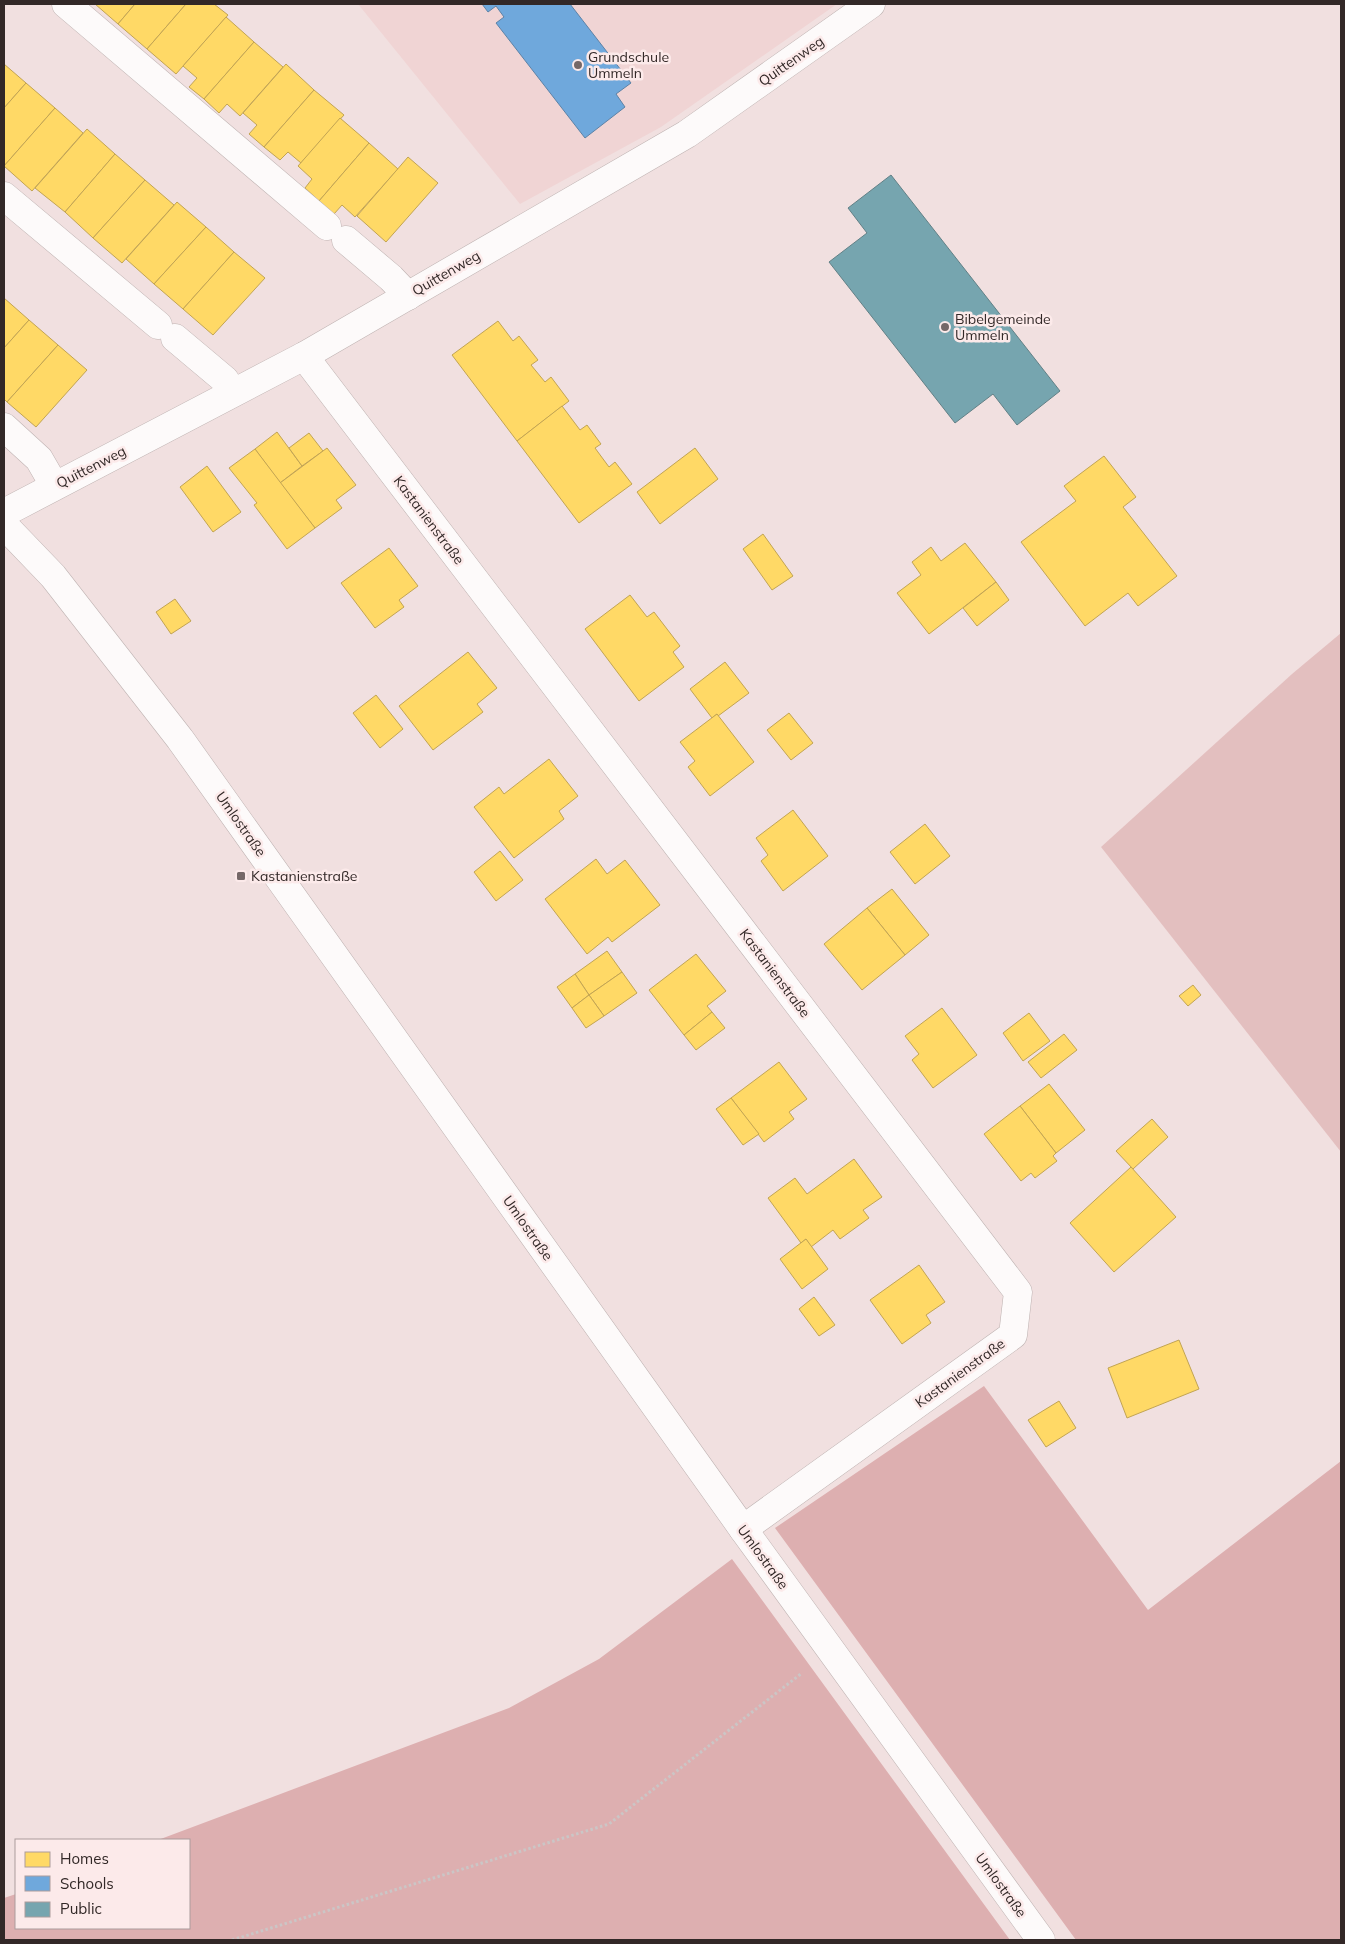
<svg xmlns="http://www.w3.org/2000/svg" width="1345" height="1944" viewBox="0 0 1345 1944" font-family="Mulish,sans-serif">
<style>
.built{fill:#f0d4d4}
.green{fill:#e3bfbf}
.forest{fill:#ddafb0}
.homes{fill:#ffd966;stroke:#c2a453}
.schools{fill:#6fa8dc;stroke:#5d82a6}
.public{fill:#76a5af;stroke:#628086}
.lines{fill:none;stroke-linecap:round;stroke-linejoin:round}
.minor-casing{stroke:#beb2b1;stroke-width:29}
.path{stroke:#cbc6c6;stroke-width:3;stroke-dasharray:2.5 2.5;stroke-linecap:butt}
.minor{stroke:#fdfafa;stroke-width:28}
.poi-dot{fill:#756868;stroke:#fceaea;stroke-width:2}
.labels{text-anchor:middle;stroke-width:5;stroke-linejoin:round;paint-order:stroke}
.poi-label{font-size:14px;fill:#322827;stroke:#fceaea;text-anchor:start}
.street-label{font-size:14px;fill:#322827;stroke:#fceaea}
</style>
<rect width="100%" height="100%" fill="#f1e0e0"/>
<polygon class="built" points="358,4 837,4 661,127 520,204"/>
<polygon class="green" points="1341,633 1341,1152 1101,847 1292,674"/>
<g class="forest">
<polygon points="984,1386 1148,1610 1341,1461 1341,1940 1076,1940 775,1528"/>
<polygon points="732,1559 1010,1940 4,1940 4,1898 16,1894 16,1928 189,1928 189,1840 158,1840 509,1708 599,1659"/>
</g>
<g class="homes">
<polygon points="95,4 135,4 118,24"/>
<polygon points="135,4 186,4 147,49 118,24"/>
<polygon points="186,4 214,4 228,15 176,74 147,49"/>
<polygon points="226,17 254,42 204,99 189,87 197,78 183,66"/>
<polygon points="254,42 283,67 240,116 227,104 219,113 204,99"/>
<polygon points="4,64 26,83 4,108"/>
<polygon points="286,64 314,90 264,147 249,134 257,125 243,113"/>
<polygon points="26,83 55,108 4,166 4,108"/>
<polygon points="314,90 344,115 301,163 288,152 280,160 264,147"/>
<polygon points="55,108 83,133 32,191 4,166"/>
<polygon points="340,118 369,143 319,201 305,188 312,179 298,166"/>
<polygon points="87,129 115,154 65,212 35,188"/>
<polygon points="369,143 398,169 355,217 342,205 334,214 319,201"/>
<polygon points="115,154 145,180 93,238 65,212"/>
<polygon points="408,157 438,183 386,242 357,216"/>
<polygon points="145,180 174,205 122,263 93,238"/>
<polygon points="177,202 206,227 154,284 126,259"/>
<polygon points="206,227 234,252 183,309 154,284"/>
<polygon points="234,252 265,278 213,335 183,309"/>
<polygon points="4,298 29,320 4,348"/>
<polygon points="29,320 58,345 7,402 4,399 4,348"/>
<polygon points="498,321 513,341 519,336 538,360 531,365 545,382 551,377 569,401 517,441 452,355"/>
<polygon points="58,345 87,370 36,427 7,402"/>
<polygon points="562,406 580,430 587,425 601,444 595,448 609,467 615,462 632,484 579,523 517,441"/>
<polygon points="277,432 302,466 280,483 255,449"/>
<polygon points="309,433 323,451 302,466 289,448"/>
<polygon points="327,448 356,485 336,500 342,508 315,528 280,483"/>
<polygon points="695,448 718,479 660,524 637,492"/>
<polygon points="255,449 315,528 287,549 254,505 257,503 229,468"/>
<polygon points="1104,456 1136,497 1123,507 1177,576 1138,606 1128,593 1085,626 1021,542 1076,501 1064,486"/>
<polygon points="207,466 241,512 213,532 180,487"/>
<polygon points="763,534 793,576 772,590 743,549"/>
<polygon points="965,543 996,582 929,634 897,593 921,575 912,562 931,547 941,561"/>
<polygon points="389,548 418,586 399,600 404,607 375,628 341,583"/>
<polygon points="996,582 1009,600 977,626 963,608"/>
<polygon points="630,595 647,617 654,612 680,646 673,652 684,667 639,701 585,629"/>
<polygon points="175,599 191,621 171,634 156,612"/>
<polygon points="468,652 497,688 477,704 483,712 433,750 399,706"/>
<polygon points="725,662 749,693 718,716 717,714 712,718 690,689"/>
<polygon points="376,695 403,729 380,748 353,713"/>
<polygon points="789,713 813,743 791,760 767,730"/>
<polygon points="717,714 754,762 710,796 688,767 695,761 680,742"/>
<polygon points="549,759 578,796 559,811 564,819 514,858 474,807 499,787 504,794"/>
<polygon points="793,810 828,856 783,891 761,861 768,855 756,838"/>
<polygon points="925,824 950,856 915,884 890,852"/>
<polygon points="500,851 523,880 496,901 474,872"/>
<polygon points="596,859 607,874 625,860 660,905 612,942 608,937 587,954 545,899"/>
<polygon points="892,889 929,935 905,955 867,908"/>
<polygon points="867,908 905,955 862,990 824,944"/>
<polygon points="607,951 622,972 589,995 575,974"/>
<polygon points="696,954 726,991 707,1006 712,1012 684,1035 649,990"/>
<polygon points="622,972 637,993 604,1016 589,995"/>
<polygon points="575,974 589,995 572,1008 557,987"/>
<polygon points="1193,985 1201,995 1188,1006 1179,996"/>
<polygon points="589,995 604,1016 586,1028 572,1008"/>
<polygon points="942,1008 977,1055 933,1088 912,1060 919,1054 905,1036"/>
<polygon points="712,1012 725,1028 696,1050 684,1035"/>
<polygon points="1029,1013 1050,1041 1023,1061 1003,1033"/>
<polygon points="1064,1034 1077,1050 1041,1078 1028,1062"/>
<polygon points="779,1062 807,1099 789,1112 794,1119 764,1142 731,1098"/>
<polygon points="1049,1084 1085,1130 1056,1153 1020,1106"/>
<polygon points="731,1098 759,1134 743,1145 716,1109"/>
<polygon points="1020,1106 1056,1153 1053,1156 1057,1161 1035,1178 1031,1173 1021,1181 984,1134"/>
<polygon points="1152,1119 1168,1137 1133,1169 1116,1151"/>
<polygon points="854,1159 882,1197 863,1210 869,1218 840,1239 833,1230 811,1247 806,1239 801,1243 768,1198 795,1178 807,1194"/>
<polygon points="1131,1167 1176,1217 1114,1272 1070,1223"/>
<polygon points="806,1239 828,1269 802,1289 780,1259"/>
<polygon points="919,1265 945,1302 926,1315 931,1323 902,1344 870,1300"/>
<polygon points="814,1297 835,1325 819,1336 799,1309"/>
<polygon points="1179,1340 1199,1389 1127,1418 1108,1368"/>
<polygon points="1059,1401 1076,1428 1046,1447 1028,1420"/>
</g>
<polygon class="schools" points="482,4 570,4 631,83 616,94 625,107 585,138 496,23 504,17 496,6 488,12"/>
<polygon class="public" points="891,175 1060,391 1017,425 993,394 955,423 829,262 867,233 848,208"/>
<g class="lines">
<g class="minor-casing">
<g id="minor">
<polyline points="66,4 327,226"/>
<polyline points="4,196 158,325"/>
<polyline points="346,240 391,278 408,296"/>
<polyline points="175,338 225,380 232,393"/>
<polyline points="304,356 1018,1292 1013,1335 743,1529"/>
<polyline points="4,427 39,459 54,485"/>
<polyline points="4,513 304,356 687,134 871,4"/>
<polyline points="4,525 53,576 180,739 743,1529 1041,1940"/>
</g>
</g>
<polyline class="path" points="232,1940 609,1824 802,1673"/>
<use href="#minor" class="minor"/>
</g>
<g class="poi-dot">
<circle cx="578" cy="65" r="5"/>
<circle cx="945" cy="327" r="5"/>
<rect x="236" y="871" width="10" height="10" rx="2.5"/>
</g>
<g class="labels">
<g class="poi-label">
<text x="588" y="62">Grundschule<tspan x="588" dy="16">Ummeln</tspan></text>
<text x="955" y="324">Bibelgemeinde<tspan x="955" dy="16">Ummeln</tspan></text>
<text x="251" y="881">Kastanienstraße</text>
</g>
<g class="street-label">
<text transform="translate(791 61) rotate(-35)" y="5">Quittenweg</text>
<text transform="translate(446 273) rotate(-30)" y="5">Quittenweg</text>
<text transform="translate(91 467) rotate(-27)" y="5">Quittenweg</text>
<text transform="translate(429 520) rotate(53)" y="5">Kastanienstraße</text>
<text transform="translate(241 824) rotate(55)" y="5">Umlostraße</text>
<text transform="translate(775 973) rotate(53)" y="5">Kastanienstraße</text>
<text transform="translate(528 1228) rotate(55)" y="5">Umlostraße</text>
<text transform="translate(960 1373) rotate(-36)" y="5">Kastanienstraße</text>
<text transform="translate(763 1557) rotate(54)" y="5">Umlostraße</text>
<text transform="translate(1001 1885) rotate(54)" y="5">Umlostraße</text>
</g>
</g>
<rect width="1345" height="1944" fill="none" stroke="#322827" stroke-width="10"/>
<rect x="15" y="1839" width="175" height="90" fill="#fceaea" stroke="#ab9c9c"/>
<rect x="25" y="1852" width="25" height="15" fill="#ffd966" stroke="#ab9c9c"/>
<text x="60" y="1864" font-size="15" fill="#322827">Homes</text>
<rect x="25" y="1876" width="25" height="15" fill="#6fa8dc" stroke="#ab9c9c"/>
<text x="60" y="1889" font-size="15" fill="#322827">Schools</text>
<rect x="25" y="1902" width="25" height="15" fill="#76a5af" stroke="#ab9c9c"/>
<text x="60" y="1914" font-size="15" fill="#322827">Public</text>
</svg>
